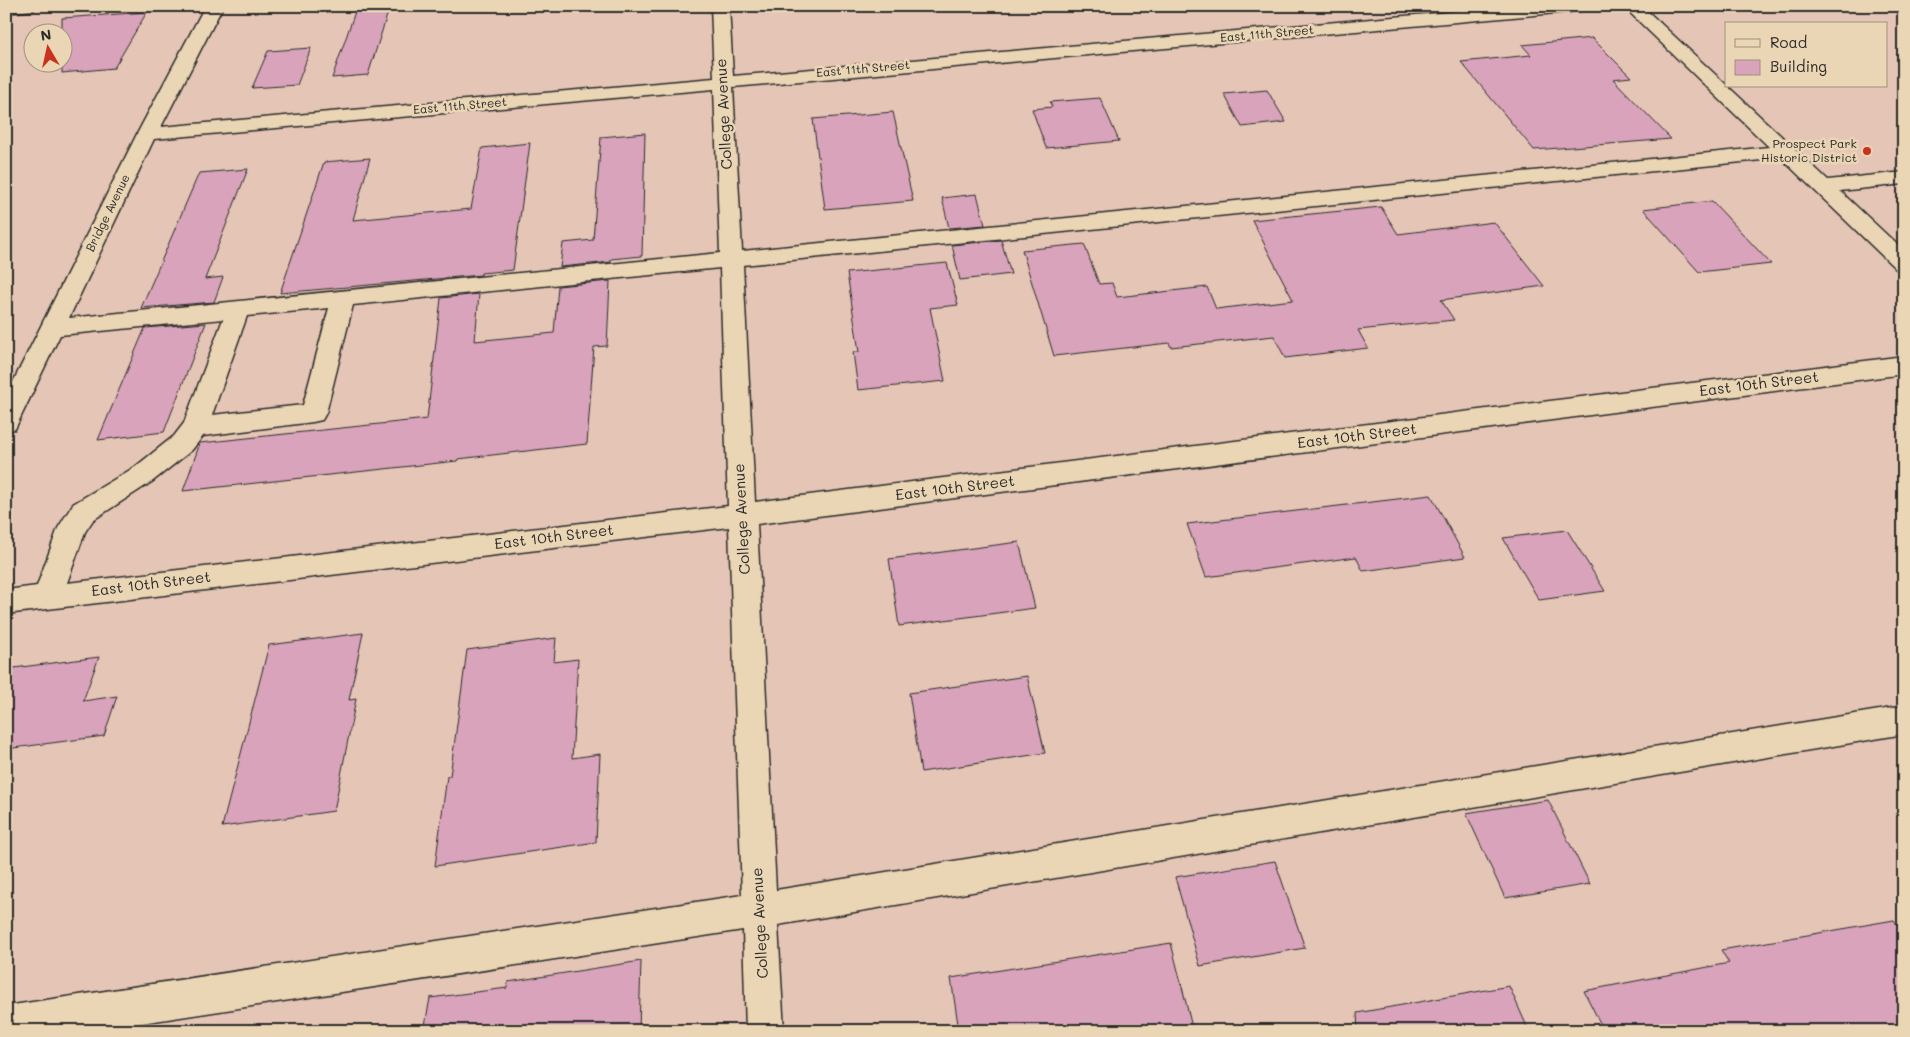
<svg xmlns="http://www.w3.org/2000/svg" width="1910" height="1037" viewBox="0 0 1910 1037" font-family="Mali,sans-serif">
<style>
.building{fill:#d8a3bb;stroke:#2b2b2b}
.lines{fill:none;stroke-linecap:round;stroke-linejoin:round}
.minor-casing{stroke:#2b2b2b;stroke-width:3}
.minor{fill:#ead5b4;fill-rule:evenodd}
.poi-dot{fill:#c8321e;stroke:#ead5b4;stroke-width:2}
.labels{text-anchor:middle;stroke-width:5;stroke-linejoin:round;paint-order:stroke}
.far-street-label{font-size:12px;fill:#2b2b2b;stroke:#ead5b4}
.far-poi-label{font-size:12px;fill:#2b2b2b;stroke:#ead5b4;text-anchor:end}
.street-label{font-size:15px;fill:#2b2b2b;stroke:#ead5b4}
</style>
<rect width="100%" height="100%" fill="#e5c6b6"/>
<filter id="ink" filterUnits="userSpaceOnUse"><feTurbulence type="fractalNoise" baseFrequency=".02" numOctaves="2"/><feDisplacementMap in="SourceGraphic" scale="10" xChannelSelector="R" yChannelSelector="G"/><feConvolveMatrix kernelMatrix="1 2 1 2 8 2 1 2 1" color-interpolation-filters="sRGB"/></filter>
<g filter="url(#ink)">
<g class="building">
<polygon points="357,6 390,6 368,75 332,78"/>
<polygon points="147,12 114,68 62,73 62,18"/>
<polygon points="1592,38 1631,77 1613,79 1671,139 1534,150 1461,62 1531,55 1522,45"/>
<polygon points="311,48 297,85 252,88 268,51"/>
<polygon points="1267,90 1286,122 1242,127 1224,94"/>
<polygon points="1100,98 1119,141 1046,148 1032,109 1052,107 1050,102"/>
<polygon points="893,112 913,201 825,209 813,119"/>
<polygon points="645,133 642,256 611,259 611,262 560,267 563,243 593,240 601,137"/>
<polygon points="530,143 513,270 481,273 481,275 280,293 324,162 370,158 353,220 471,209 482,148"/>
<polygon points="248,169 205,279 223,277 214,302 141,308 199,173"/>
<polygon points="977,194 985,225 949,228 942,198"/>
<polygon points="1712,201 1771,264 1699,272 1643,209"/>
<polygon points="1381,207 1398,234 1494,222 1544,286 1441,300 1454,320 1358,330 1368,348 1285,358 1274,336 1171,347 1169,343 1054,356 1022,250 1084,244 1099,284 1112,283 1117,297 1207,287 1216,309 1293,300 1252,220"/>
<polygon points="1001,240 1011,274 960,280 952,245"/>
<polygon points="947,263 958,305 930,308 945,381 858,390 853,352 859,352 847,273"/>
<polygon points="610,281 607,346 594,347 587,444 458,459 457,461 183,491 200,443 427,419 441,298 479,294 475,341 554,333 558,286"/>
<polygon points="206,323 164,432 98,440 145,328"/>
<polygon points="1431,495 1465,557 1363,571 1356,557 1206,577 1187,524"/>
<polygon points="1567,530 1605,591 1539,600 1503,538"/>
<polygon points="1019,542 1035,608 899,626 889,559"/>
<polygon points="363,633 349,700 356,699 334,811 222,827 269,645"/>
<polygon points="556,638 554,662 578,659 572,758 600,754 596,842 435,866 447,776 450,776 467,650"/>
<polygon points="99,657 83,701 117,696 104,736 6,749 6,669"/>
<polygon points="1027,676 1045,753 921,772 909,693"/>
<polygon points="1548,800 1590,884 1505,898 1466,813"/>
<polygon points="1275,861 1305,948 1200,966 1175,877"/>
<polygon points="1894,920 1904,935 1904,1031 1604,1031 1584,991 1729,963 1721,950"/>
<polygon points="1171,943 1193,1031 959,1031 951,978"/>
<polygon points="641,961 639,1031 424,1031 430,998 507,988 508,982"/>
<polygon points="1509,986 1529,1031 1358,1031 1357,1013"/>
</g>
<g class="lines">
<g class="minor-casing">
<g id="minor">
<polygon points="6,6 36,6 33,10 6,13"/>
<path d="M205,6H223L161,127L714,78L711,6H729L733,76L1517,6H1588L1585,10L1579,11L733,87L742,251L1769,147L1623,6H1642L1828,180L1904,172V184L1840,191L1904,251V271L1896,269L1781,158L743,265L755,502L1904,356V374L757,524L776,890L1904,706V734L778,925L784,1031H746L743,930L90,1031H6V1006L742,895L729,527L6,614V590L37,586L58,528L73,504L135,467L174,436L184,423L223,319L60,335L15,429L6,431V396L137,134ZM714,89L720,253L69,318L154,139ZM720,268L728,506L67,583L85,532L93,520L153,481L192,450L203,436L313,422L322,420L326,413L353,305ZM329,308L303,405L212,415L247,316Z"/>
</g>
</g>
<use href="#minor" class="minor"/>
</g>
</g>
<circle class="poi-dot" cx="1867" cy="151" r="5"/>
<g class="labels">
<g class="far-street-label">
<text transform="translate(1267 34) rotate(-5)" y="4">East 11th Street</text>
<text transform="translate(863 69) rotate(-5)" y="4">East 11th Street</text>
<text transform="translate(460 106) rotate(-5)" y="4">East 11th Street</text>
<text transform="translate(108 213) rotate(-64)" y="4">Bridge Avenue</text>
</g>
<g class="far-poi-label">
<text x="1857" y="148">Prospect Park<tspan x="1857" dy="14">Historic District</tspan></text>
</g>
<g class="street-label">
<text transform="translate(724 114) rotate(-93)" y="5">College Avenue</text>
<text transform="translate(1759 384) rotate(-7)" y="5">East 10th Street</text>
<text transform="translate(1357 436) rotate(-7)" y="5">East 10th Street</text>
<text transform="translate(955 488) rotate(-7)" y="5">East 10th Street</text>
<text transform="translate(742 519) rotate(-93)" y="5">College Avenue</text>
<text transform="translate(554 537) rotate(-7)" y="5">East 10th Street</text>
<text transform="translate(151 584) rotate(-7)" y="5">East 10th Street</text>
<text transform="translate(760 923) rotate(-93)" y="5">College Avenue</text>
</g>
</g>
<rect width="1910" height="1037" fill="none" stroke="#ead5b4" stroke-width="25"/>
<rect x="12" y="12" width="1885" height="1012" fill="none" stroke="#2b2b2b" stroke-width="2" filter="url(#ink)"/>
<rect x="1725" y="22" width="162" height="65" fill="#ead5b4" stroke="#9e917d"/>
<rect x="1735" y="39" width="25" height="8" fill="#ead5b4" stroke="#9e917d"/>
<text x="1770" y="48" font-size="15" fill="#2b2b2b">Road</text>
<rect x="1735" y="60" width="25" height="15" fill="#d8a3bb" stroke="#9e917d"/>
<text x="1770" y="72" font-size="15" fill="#2b2b2b">Building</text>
<g transform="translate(48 48) rotate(351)"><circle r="24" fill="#ead5b4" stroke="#9e917d"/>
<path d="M0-4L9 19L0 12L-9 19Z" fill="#c8321e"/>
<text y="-8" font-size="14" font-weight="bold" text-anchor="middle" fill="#2b2b2b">N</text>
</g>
</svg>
